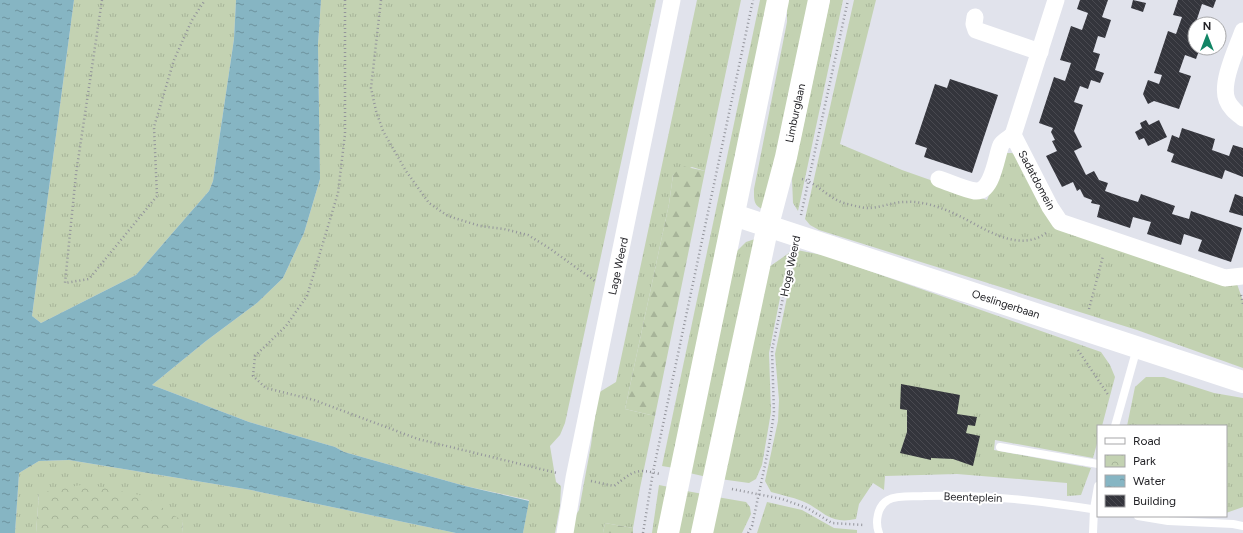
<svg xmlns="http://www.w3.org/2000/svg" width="1243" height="533" viewBox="0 0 1243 533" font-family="Figtree,sans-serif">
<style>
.grass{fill:url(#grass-tufts)}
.forest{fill:url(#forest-firs)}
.park{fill:url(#park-crowns)}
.water{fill:url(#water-ripples)}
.building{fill:url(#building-back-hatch)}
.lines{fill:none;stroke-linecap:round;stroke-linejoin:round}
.path{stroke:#93949b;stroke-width:2.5;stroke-dasharray:1 3;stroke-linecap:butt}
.service{stroke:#fff;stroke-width:8}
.minor{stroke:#fff;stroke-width:17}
.secondary{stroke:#fff;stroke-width:22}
.labels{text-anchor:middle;stroke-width:4;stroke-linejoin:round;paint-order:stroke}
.street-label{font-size:11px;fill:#232327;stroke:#fff}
</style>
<defs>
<pattern id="grass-tufts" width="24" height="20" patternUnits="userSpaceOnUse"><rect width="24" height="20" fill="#c3d2b2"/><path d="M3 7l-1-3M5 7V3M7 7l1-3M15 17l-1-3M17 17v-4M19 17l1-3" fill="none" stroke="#a7b499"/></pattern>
<pattern id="forest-firs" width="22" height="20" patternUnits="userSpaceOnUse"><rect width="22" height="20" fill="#c3d2b2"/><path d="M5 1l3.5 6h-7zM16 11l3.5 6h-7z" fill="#a7b499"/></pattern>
<pattern id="park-crowns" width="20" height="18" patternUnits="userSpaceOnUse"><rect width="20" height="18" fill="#c3d2b2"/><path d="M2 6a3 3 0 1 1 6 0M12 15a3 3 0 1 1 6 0" fill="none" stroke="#a7b499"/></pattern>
<pattern id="water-ripples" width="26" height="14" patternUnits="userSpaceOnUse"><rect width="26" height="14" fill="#86b5c3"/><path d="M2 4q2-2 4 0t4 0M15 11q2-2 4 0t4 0" fill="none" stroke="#6d939e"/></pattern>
<pattern id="building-back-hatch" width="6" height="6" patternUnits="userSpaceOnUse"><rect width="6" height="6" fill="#34353c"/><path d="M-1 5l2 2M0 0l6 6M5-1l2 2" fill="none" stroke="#494950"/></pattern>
</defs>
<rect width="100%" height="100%" fill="#e1e3ec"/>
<g class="grass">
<polygon points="74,0 236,0 234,39 213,181 209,191 136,275 41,323 32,316"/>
<polygon points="321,0 656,0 565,423 560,435 550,446 556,482 561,486 560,506 555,533 523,533 529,500 465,486 344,452 335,447 249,422 152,385 206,341 257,303 283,278 304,233 320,179 318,44"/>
<polygon points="697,0 741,0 705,171 692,167 673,175 669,204 625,409 655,416 640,488 633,528 605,523 603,533 565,533 579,510 591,445 598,393 616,382"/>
<polygon points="760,0 772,0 674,468 662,466"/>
<path d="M787,0H809L766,207L763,209C753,206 754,198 754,189L787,22Z"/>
<polygon points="830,0 843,0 798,211 793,203 792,179"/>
<polygon points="854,0 876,0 840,144 902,170 987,200 1006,153 1012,153 1017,156 1055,227 1237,284 1243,301 1243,368 1137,330 819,230 810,225 805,219"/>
<polygon points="755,239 707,477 685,472 737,251 746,242"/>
<path d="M797,250L827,256L1101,352L1110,365L1115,377L1102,426H1098V440L1093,458L995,440L994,450L1091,468L1081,495L1067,496V483L957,474L885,476L884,490L873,483L859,504L856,519C828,525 824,510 802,501C792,497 781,495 771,492L765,481L778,421L779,400L775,354Z"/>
<polygon points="789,253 769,353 771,412 762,465 756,479 749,483 720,479 769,267"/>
<polygon points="1146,377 1164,377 1214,393 1243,398 1243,507 1226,513 1226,426 1127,426 1135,387"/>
<polygon points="69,460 251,490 456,533 182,533 183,521 39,493 36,533 15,533 19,473 39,461"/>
<polygon points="659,485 669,487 662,533 652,533"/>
<polygon points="681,490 703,494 696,533 675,533"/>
<polygon points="717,497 746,502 750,507 751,514 742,533 709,533"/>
<polygon points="767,502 802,510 834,528 857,530 857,533 757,533"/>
</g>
<g class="forest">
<polygon points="682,166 705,171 655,416 625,409 669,204 673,175"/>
<polygon points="605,523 633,528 633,533 603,533"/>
</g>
<polygon class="park" points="86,484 144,496 183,521 182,533 36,533 39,493"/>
<polygon class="water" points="0,0 74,0 32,316 41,323 136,275 209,191 213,181 234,39 236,0 321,0 318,44 320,179 304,233 283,278 257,303 206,341 152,385 249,422 335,447 344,452 465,486 529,501 523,533 456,533 251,490 69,460 39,461 19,473 15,533 0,533"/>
<g class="building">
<polygon points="1080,0 1108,0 1102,17 1111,20 1105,38 1098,36 1093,52 1100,54 1095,70 1104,73 1100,83 1091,80 1088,89 1080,86 1074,102 1083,105 1074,131 1082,147 1074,151 1086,175 1094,171 1099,180 1108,183 1105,191 1122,197 1138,202 1141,194 1175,206 1172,214 1189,219 1191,211 1242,228 1231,262 1198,251 1202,240 1184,234 1181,245 1147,234 1151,222 1133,217 1130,228 1097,217 1100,205 1091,203 1092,200 1084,197 1080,189 1077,191 1073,182 1062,187 1046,156 1057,151 1052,141 1055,140 1051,132 1053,128 1039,123 1054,77 1065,81 1071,63 1060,60 1071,26 1082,30 1088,13 1077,9"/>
<polygon points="1133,0 1146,3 1143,12 1131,8"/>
<polygon points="1178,0 1216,0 1213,8 1202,4 1196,22 1202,24 1195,24 1195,48 1200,48 1196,59 1185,55 1179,72 1191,76 1179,109 1154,101 1148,104 1143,94 1148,80 1159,84 1162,75 1154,73 1168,31 1176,34 1182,17 1173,15"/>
<polygon points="950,79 998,95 972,173 924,157 927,148 915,144 935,84 947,88"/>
<polygon points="1146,120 1149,125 1159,120 1167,137 1148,146 1144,138 1139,140 1135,132 1142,128 1140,123"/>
<polygon points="1182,128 1215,139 1212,150 1229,156 1233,145 1243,148 1243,177 1225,170 1222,179 1171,162 1174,154 1167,151 1172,135 1179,138"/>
<polygon points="1235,194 1243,197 1243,216 1229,212"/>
<polygon points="901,384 960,395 957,414 977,417 975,426 968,425 966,433 980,436 973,466 953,459 931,458 931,460 900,453 907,432 907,410 900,409"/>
</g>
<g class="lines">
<g class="path">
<polyline points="102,0 76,174 65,283 89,279 157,196 154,127 174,60 192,20 205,0"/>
<polyline points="345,0 345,134 338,193 307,296 286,326 255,356 253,376 266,388 314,400 418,439 557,473"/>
<polyline points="381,0 371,88 376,111 383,131 406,171 429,203 448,216 480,226 504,229 528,235 549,248 595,281"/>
<path d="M802,179C817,183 828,198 844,203C852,205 861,208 868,208C880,208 892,202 905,202C919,201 933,205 946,210C976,221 1014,256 1046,233"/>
<polyline points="801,215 848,0"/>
<polyline points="1241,295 1243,304"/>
<polyline points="1089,309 1103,256"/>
<polyline points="1078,350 1109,396"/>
<path d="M591,481L614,486C634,471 635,468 660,474"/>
<polyline points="732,489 782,499 807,508 832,523 864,525"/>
<polyline points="643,533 653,472 753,0"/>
<polyline points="748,533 752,526 769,446 774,413 772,350 792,255"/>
</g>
<g class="service">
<polyline points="1115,426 1137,348"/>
<polyline points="1000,447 1098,464"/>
<polyline points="1138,516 1168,521 1233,524 1243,526"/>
<path d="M879,533C875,523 877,506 888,500C898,495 913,497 924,496C983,494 1040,501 1098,510"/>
<polyline points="1093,533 1094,509 1098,486"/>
</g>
<g class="minor">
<polyline points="1056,0 1013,135 1050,207 1060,222 1225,278 1243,276"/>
<polyline points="975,17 974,24 976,30 1040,52"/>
<path d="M1243,31C1237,48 1220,83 1227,100C1230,108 1237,113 1243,118"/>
<path d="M939,179C951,183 963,189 975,191C993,193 996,156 1001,145C1003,141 1010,138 1013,135"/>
<polyline points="565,533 574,478 672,0"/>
</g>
<g class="secondary">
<polyline points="734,215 1243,382"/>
<polyline points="668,533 778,0"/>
<polyline points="702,533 768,225 786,157 819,0"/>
</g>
</g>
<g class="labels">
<g class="street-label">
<text transform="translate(795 113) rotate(-78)" y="4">Limburglaan</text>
<text transform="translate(1037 180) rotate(62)" y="4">Sadatdomein</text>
<text transform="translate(618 266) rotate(-78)" y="4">Lage Weerd</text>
<text transform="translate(790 266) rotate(-78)" y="4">Hoge Weerd</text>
<text transform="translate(1006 304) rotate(18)" y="4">Oeslingerbaan</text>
<text transform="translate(973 497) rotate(2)" y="4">Beenteplein</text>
</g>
</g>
<rect x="1097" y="425" width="130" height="92" fill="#ffffff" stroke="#a7a7a9"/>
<rect x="1105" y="438" width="20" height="6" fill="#ffffff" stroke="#a7a7a9"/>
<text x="1133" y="445" font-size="12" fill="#232327">Road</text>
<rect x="1105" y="455" width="20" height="12" fill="url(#park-crowns)" stroke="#a7a7a9"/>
<text x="1133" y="465" font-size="12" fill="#232327">Park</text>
<rect x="1105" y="475" width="20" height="12" fill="url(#water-ripples)" stroke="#a7a7a9"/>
<text x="1133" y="485" font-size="12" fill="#232327">Water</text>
<rect x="1105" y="495" width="20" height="12" fill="url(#building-back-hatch)" stroke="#a7a7a9"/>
<text x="1133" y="505" font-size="12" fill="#232327">Building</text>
<g transform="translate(1207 36)"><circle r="19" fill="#ffffff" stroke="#a7a7a9"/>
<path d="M0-3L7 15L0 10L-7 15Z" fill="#128565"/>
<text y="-6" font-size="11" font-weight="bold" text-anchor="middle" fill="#232327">N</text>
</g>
</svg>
